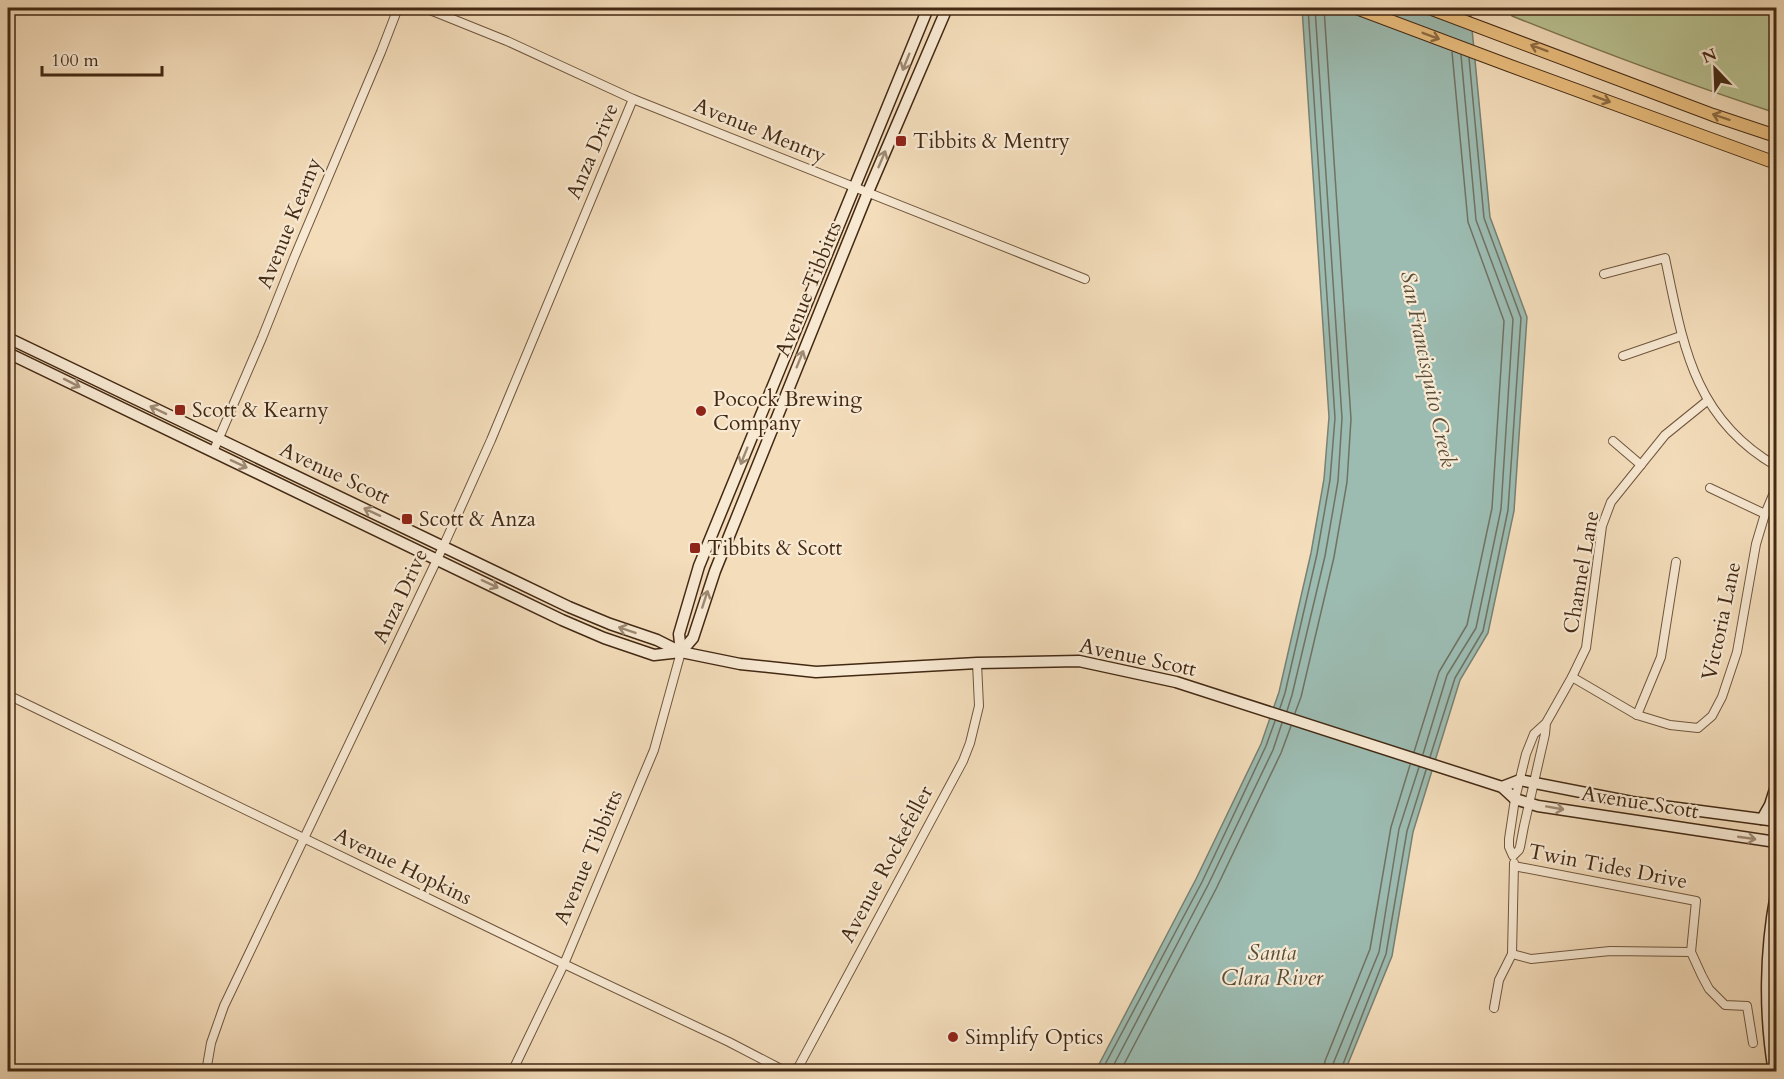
<svg xmlns="http://www.w3.org/2000/svg" width="1784" height="1079" viewBox="0 0 1784 1079" font-family="Cardo,serif">
<style>
.green{fill:#b9c292;stroke:#7e7652;stroke-width:1.5}
.water{fill:#9cbbb1;stroke:#788172;stroke-width:1.5}
.lines{fill:none;stroke-linecap:round;stroke-linejoin:round}
.shore{stroke:#707262;stroke-width:1.5}
.street-casing{stroke:#6f563d;stroke-width:10}
.secondary-casing{stroke:#432913;stroke-width:13}
.primary-casing{stroke:#432913;stroke-width:14}
.street{stroke:#f8e9d3;stroke-width:8}
.secondary{stroke:#f8e9d3;stroke-width:10}
.primary{stroke:#eabe7e;stroke-width:12}
.oneway{stroke:#8e6c43}
.oneway2{stroke:#9e8973}
.poi-dot{fill:#8f2418;stroke:#f8e9d3;stroke-width:2}
.labels{text-anchor:middle;stroke-width:4.5;stroke-linejoin:round;paint-order:stroke}
.street-label{font-size:21px;fill:#432913;stroke:#f8e9d3}
.poi-label{font-size:21px;fill:#432913;stroke:#f8e9d3;text-anchor:start}
.water-label{font-size:22px;font-style:italic;fill:#594e3a;stroke:#f8e9d3}
</style>
<rect width="100%" height="100%" fill="#f4ddbb"/>
<filter id="stains"><feTurbulence type="fractalNoise" baseFrequency=".00333" numOctaves="4"/><feColorMatrix values="0 0 0 0 .2 0 0 0 0 .09 0 0 0 0 .02 0 0 0 .5 -.17"/></filter>
<radialGradient id="worn" r=".72"><stop offset=".6" stop-color="#630" stop-opacity="0"/><stop offset="1" stop-color="#630" stop-opacity=".3"/></radialGradient>
<path class="green" d="M1508,8H1776V113C1687,84 1599,51 1512,16Z"/>
<polygon class="water" points="1302,8 1470,8 1490,217 1527,317 1514,511 1488,633 1460,680 1413,832 1392,956 1345,1071 1095,1072 1196,879 1261,744 1279,692 1311,553 1324,479 1329,417"/>
<g class="lines">
<g class="shore">
<polyline points="1280,708 1285,693 1317,554 1330,480 1335,418 1308,8"/>
<polyline points="1287,711 1292,695 1325,556 1338,481 1342,418 1315,8"/>
<polyline points="1295,713 1301,697 1334,557 1347,482 1351,419 1324,8"/>
<polyline points="1414,752 1439,672 1467,625 1492,508 1504,321 1468,222 1452,52"/>
<polyline points="1423,754 1447,675 1476,628 1501,509 1513,319 1476,220 1461,55"/>
<polyline points="1430,757 1455,678 1483,631 1508,510 1521,318 1484,218 1469,58"/>
<polyline points="1101,1072 1202,882 1266,746 1275,721"/>
<polyline points="1110,1072 1208,885 1273,750 1282,723"/>
<polyline points="1120,1072 1216,889 1281,753 1291,726"/>
<polyline points="1323,1072 1325,1061 1370,949 1391,827 1410,765"/>
<polyline points="1332,1072 1333,1064 1379,952 1399,829 1419,767"/>
<polyline points="1340,1072 1386,954 1407,831 1426,770"/>
</g>
<g class="street-casing">
<g id="street">
<polyline points="425,8 507,41 633,99 1085,279"/>
<path d="M1604,274L1665,258C1683,344 1693,418 1776,466"/>
<polyline points="1623,356 1681,336"/>
<polyline points="1613,441 1641,465"/>
<polyline points="213,452 262,338 294,258 381,52 398,8"/>
<polyline points="1710,488 1765,514"/>
<polyline points="1572,677 1637,715 1670,725 1698,728 1712,716 1722,697 1737,652 1756,544 1765,514 1776,488"/>
<polyline points="8,695 564,964 729,1042 783,1070 792,1072"/>
<polyline points="1637,715 1661,657 1676,562"/>
<polyline points="1546,723 1545,734 1524,826 1520,847 1519,850 1513,856 1509,847 1509,839 1515,799 1526,754 1534,734 1546,723 1572,677 1586,648 1602,526 1611,502 1665,435 1707,401"/>
<polyline points="1514,866 1696,901 1691,952 1702,976 1709,989 1725,1005 1747,1006 1753,1043"/>
<polyline points="1512,954 1531,959 1610,951 1691,952"/>
<polyline points="1494,1008 1499,980 1512,954 1514,863"/>
<polyline points="206,1072 211,1043 224,1006 443,547 491,440 633,99"/>
<polyline points="512,1072 564,964 654,750 681,652"/>
<polyline points="792,1072 799,1066 963,761 970,743 979,706 977,663"/>
</g>
</g>
<g class="secondary-casing">
<g id="secondary">
<polyline points="8,338 569,607 610,624 657,640 681,652 740,664 816,672 977,663 1079,661 1176,682 1502,787 1515,799 1538,806 1776,842"/>
<polyline points="8,353 562,620 604,638 654,655 681,652"/>
<polyline points="681,652 693,638 715,571 868,192 947,8"/>
<polyline points="681,652 679,634 699,566 928,8"/>
<polyline points="1502,787 1520,780 1632,802 1776,821"/>
<polyline points="1762,819 1770,805 1776,786"/>
<path d="M1774,1072C1764,1014 1765,951 1776,894"/>
</g>
</g>
<g class="primary-casing">
<g id="primary">
<polyline points="1356,8 1508,65 1776,163"/>
<polyline points="1429,8 1713,115 1776,136"/>
</g>
</g>
<use href="#street" class="street"/>
<use href="#secondary" class="secondary"/>
<use href="#primary" class="primary"/>
</g>
<defs><path id="oneway-shaft" d="M-6 0H5M1.5-3L5.5 0L1.5 3" fill="none" stroke-width="1.6" stroke-linecap="round" stroke-linejoin="round" transform="scale(1.5)"/></defs>
<g class="oneway">
<use href="#oneway-shaft" transform="translate(1431 36) rotate(21)"/>
<use href="#oneway-shaft" transform="translate(1539 48) rotate(-159)"/>
<use href="#oneway-shaft" transform="translate(1602 99) rotate(20)"/>
<use href="#oneway-shaft" transform="translate(1721 117) rotate(-161)"/>
</g>
<g class="oneway2">
<use href="#oneway-shaft" transform="translate(906 62) rotate(112)"/>
<use href="#oneway-shaft" transform="translate(882 159) rotate(-67)"/>
<use href="#oneway-shaft" transform="translate(800 359) rotate(-68)"/>
<use href="#oneway-shaft" transform="translate(72 383) rotate(27)"/>
<use href="#oneway-shaft" transform="translate(158 410) rotate(-154)"/>
<use href="#oneway-shaft" transform="translate(744 456) rotate(112)"/>
<use href="#oneway-shaft" transform="translate(239 464) rotate(25)"/>
<use href="#oneway-shaft" transform="translate(372 512) rotate(-155)"/>
<use href="#oneway-shaft" transform="translate(490 584) rotate(25)"/>
<use href="#oneway-shaft" transform="translate(705 599) rotate(-72)"/>
<use href="#oneway-shaft" transform="translate(627 630) rotate(-161)"/>
<use href="#oneway-shaft" transform="translate(1555 808) rotate(10)"/>
<use href="#oneway-shaft" transform="translate(1747 838) rotate(8)"/>
</g>
<g class="poi-dot">
<rect x="895" y="135" width="12" height="12" rx="3"/>
<rect x="174" y="404" width="12" height="12" rx="3"/>
<circle cx="701" cy="411" r="6"/>
<rect x="401" y="513" width="12" height="12" rx="3"/>
<rect x="689" y="542" width="12" height="12" rx="3"/>
<circle cx="953" cy="1037" r="6"/>
</g>
<g class="labels">
<g class="street-label">
<text transform="translate(760 130) rotate(22)" y="7">Avenue Mentry</text>
<text transform="translate(592 151) rotate(-67)" y="7">Anza Drive</text>
<text transform="translate(289 223) rotate(-68)" y="7">Avenue Kearny</text>
<text transform="translate(808 289) rotate(-68)" y="7">Avenue Tibbitts</text>
<text transform="translate(335 473) rotate(25)" y="7">Avenue Scott</text>
<text transform="translate(1581 572) rotate(-80)" y="7">Channel Lane</text>
<text transform="translate(400 596) rotate(-65)" y="7">Anza Drive</text>
<text transform="translate(1721 621) rotate(-78)" y="7">Victoria Lane</text>
<text transform="translate(1138 657) rotate(12)" y="7">Avenue Scott</text>
<text transform="translate(1640 802) rotate(9)" y="7">Avenue Scott</text>
<text transform="translate(588 857) rotate(-67)" y="7">Avenue Tibbitts</text>
<text transform="translate(886 864) rotate(-62)" y="7">Avenue Rockefeller</text>
<text transform="translate(403 866) rotate(26)" y="7">Avenue Hopkins</text>
<text transform="translate(1608 866) rotate(11)" y="7">Twin Tides Drive</text>
</g>
<g class="poi-label">
<text x="913" y="148">Tibbits &amp; Mentry</text>
<text x="713" y="406">Pocock Brewing<tspan x="713" dy="24">Company</tspan></text>
<text x="192" y="417">Scott &amp; Kearny</text>
<text x="419" y="526">Scott &amp; Anza</text>
<text x="707" y="555">Tibbits &amp; Scott</text>
<text x="965" y="1044">Simplify Optics</text>
</g>
<g class="water-label">
<text transform="translate(1429 369) rotate(78)" y="8">San Francisquito Creek</text>
<text x="1272" y="960">Santa<tspan x="1272" dy="25">Clara River</tspan></text>
</g>
</g>
<rect width="1784" height="1079" fill="none" stroke="#f4ddbb" stroke-width="30"/>
<rect x="9" y="9" width="1766" height="1061" fill="none" stroke="#432913" stroke-width="3"/>
<rect x="15" y="15" width="1754" height="1049" fill="none" stroke="#432913" stroke-width="1.5"/>
<g transform="translate(1715 69) rotate(337)" stroke="#f8e9d3" stroke-width="4.5" paint-order="stroke">
<path d="M0-4.5L10 22L0 15L-10 22Z" fill="#432913"/>
<text y="-9" font-size="16" font-weight="bold" text-anchor="middle" fill="#432913">N</text>
</g>
<path d="M42 66v9h120v-9" fill="none" stroke="#432913" stroke-width="3"/>
<text x="51" y="66" font-size="18" fill="#432913" stroke="#f8e9d3" stroke-width="4.5" paint-order="stroke">100 m</text>
<rect width="100%" height="100%" filter="url(#stains)"/>
<rect width="100%" height="100%" fill="url(#worn)"/>
</svg>
